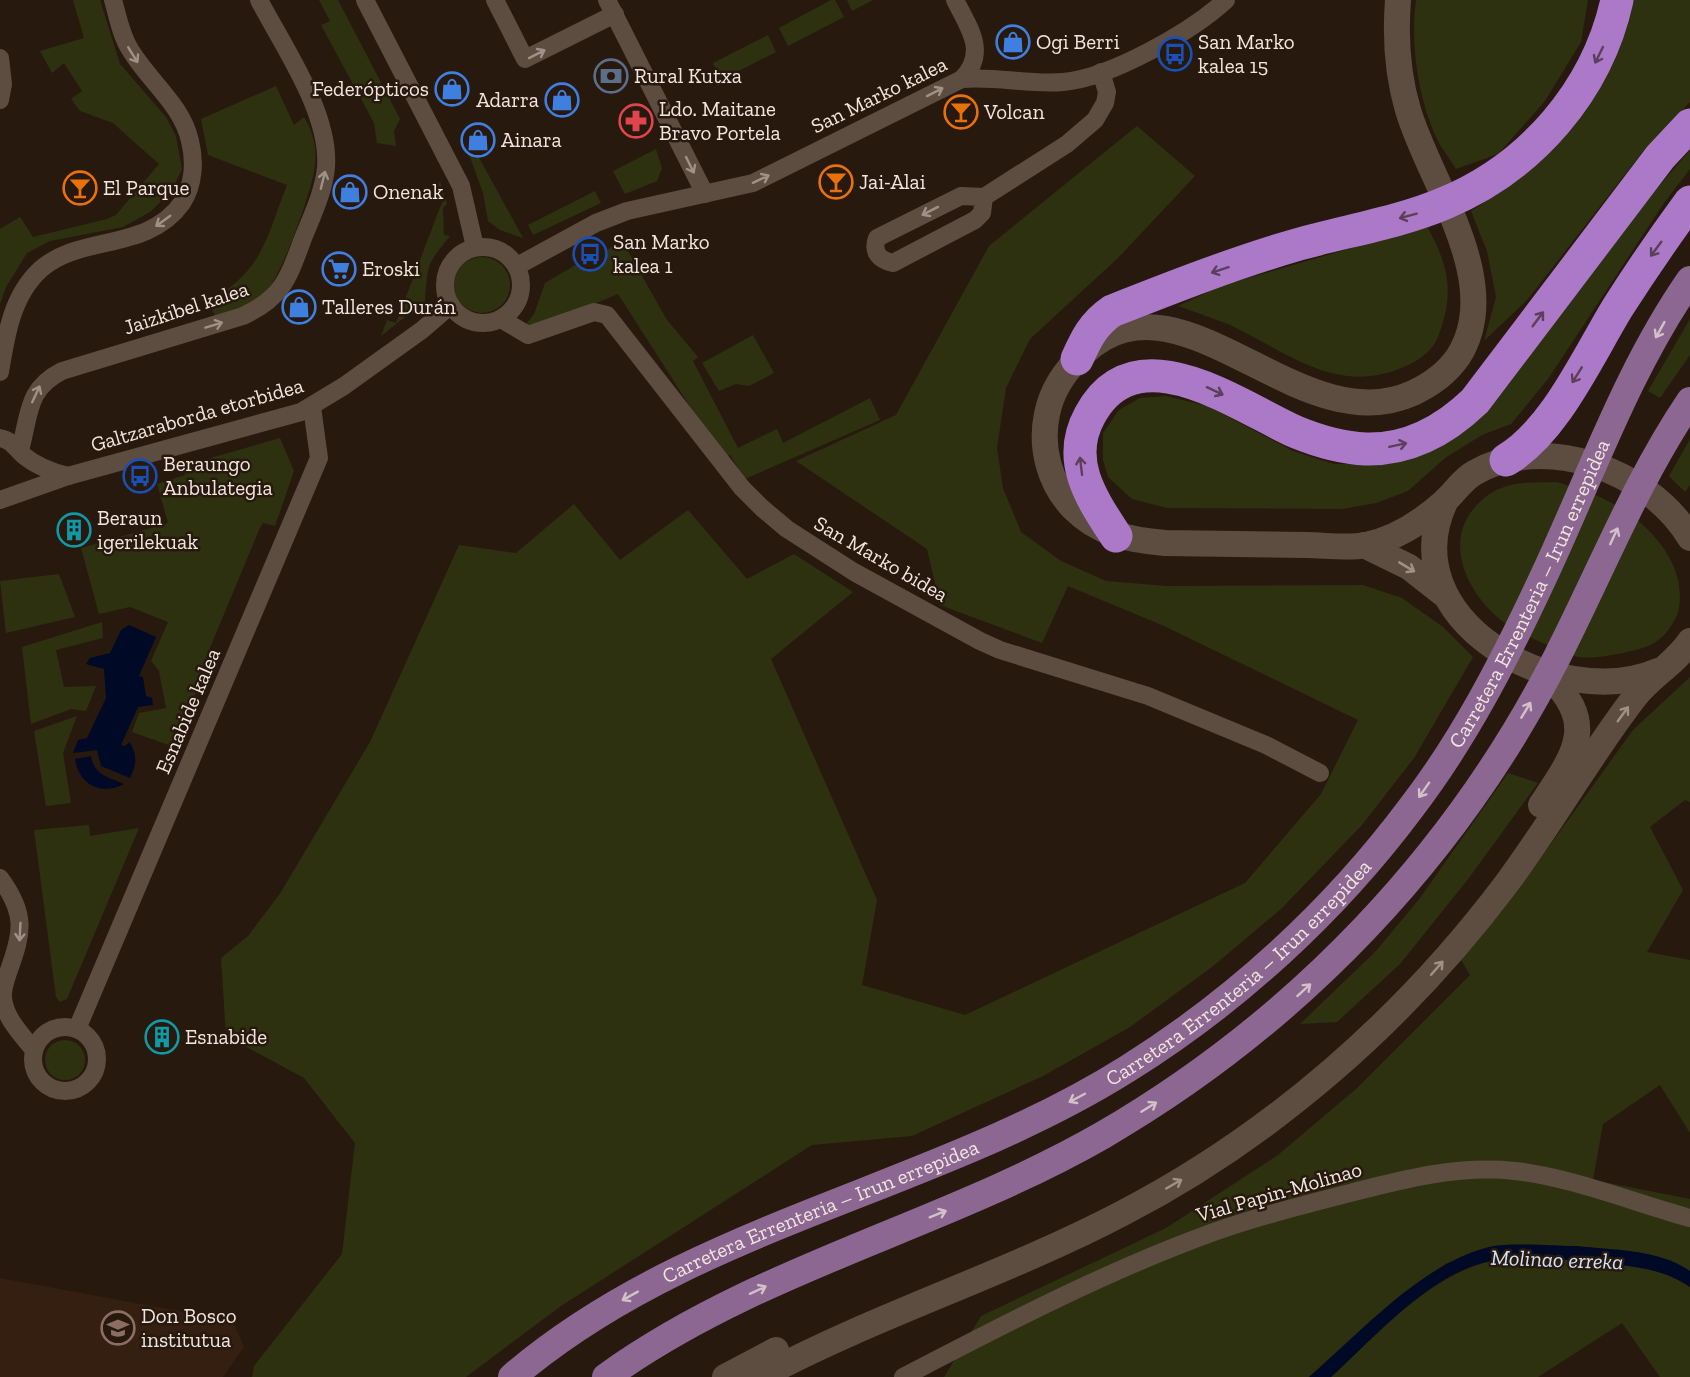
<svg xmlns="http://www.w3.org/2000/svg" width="1690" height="1377" viewBox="0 0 1690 1377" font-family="'Zilla Slab',serif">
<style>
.built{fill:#341f10}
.green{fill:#2d3110}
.water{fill:#000925}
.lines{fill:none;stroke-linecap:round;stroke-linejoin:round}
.street{stroke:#5d4c40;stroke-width:18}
.secondary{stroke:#5d4c40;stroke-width:26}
.primary{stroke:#8c6791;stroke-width:28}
.highway{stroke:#ab79c7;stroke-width:33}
.oneway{stroke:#a09188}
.oneway2{stroke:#5c3f59}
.oneway3{stroke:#d3c0c8}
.labels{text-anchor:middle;stroke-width:5;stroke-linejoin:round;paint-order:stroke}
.poi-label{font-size:21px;fill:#f1e6df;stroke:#28190f;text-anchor:start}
.street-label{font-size:21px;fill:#f1e6df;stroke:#28190f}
.water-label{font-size:22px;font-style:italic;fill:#d2e4fc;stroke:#28190f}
</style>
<rect width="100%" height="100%" fill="#28190f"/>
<polygon class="built" points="0,1278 233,1321 244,1347 223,1377 0,1377"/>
<g class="green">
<polygon points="73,0 100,0 120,64 166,117 176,136 182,169 171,192 150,212 123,227 50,241 27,253 6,287 0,304 0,229 20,217 33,237 107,219 116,215 159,164 113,123 80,111 71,99 82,91 64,63 52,73 40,51 84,38"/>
<polygon points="319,0 338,0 400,119 394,131 396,146 377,143 374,123 321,25 330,21"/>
<polygon points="831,0 835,0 844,17 788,46 779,28"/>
<polygon points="847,0 873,0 852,11"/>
<path d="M1416,0H1588L1581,42L1545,101L1498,154L1456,169C1450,159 1441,148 1436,137C1418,97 1410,44 1416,0Z"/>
<path d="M1632,0H1690V102L1644,150L1528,299L1484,341L1496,297L1487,251L1471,211C1534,172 1589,124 1617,53C1624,36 1627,17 1632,0Z"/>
<polygon points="768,35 776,52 721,80 713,63"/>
<path d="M276,86L294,125L304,117C313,132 317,147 315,165C313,189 281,278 265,293C252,305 233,312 217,320L208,301C263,272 266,238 287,185L208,155L201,119Z"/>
<polygon points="1137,126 1195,176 1118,258 1030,339 1006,388 997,448 1003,488 1021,532 1061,561 1106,581 1166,586 1363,585 1402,598 1443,627 1473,657 1414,758 1362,825 1281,909 1212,967 1130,1027 1043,1076 912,1136 812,1145 561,1306 466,1377 252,1377 254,1366 342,1254 355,1143 304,1078 226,1036 221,958 248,936 281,892 370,742 459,545 516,553 574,504 620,560 688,510 747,579 794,554 853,592 771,659 877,900 862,985 965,1015 1245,883 1321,794 1358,720 1164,626 1068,586 1042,643 940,605 927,549 796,461 896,415 989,246"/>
<polygon points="471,143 523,238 500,230 488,221 483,193 466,146"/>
<polygon points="656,149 662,168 657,181 625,194 613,171"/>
<polygon points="1690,150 1690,169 1664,203 1548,379 1511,424 1482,435 1445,458 1408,491 1376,503 1342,509 1167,508 1132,499 1108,477 1103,460 1103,433 1119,410 1140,398 1166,396 1208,406 1293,451 1334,464 1384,464 1431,451"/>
<path d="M440,181L447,204L443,208L444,235L450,236C426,266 428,263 425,301L381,336L387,320L396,323L444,197L435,193Z"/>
<polygon points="595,191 601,203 533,235 528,225"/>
<path d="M1427,226C1448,265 1455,291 1439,334C1434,350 1420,360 1404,367C1336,396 1289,353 1230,325C1213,318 1195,312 1178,306L1221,286Z"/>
<polygon points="620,237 667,320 698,357 693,361 738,448 777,429 783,443 870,398 880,420 745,479 730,455 723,458 618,294 558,319 523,328 534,314 545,283 577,264 583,270 597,263 598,253 609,249"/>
<circle cx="482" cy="285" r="28"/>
<polygon points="1690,319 1690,355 1660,398 1648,391"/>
<polygon points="753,335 774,373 749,386 736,384 719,391 702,363"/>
<polygon points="280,438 294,471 275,526 263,523 259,530 207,655 197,689 174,747 132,732 139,713 166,708 159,671 151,661 168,622 130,607 99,614 81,548 168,523 157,484 185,475 183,466"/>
<polygon points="1690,439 1690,485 1685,492 1669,476"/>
<path d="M1557,482C1572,487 1589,491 1604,499C1644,518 1690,562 1678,613C1666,639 1655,646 1627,652C1613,655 1593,659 1578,657C1569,655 1560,650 1552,647C1534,639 1511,630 1496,616C1468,591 1446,546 1471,512C1481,499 1491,491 1507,486C1521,481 1541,483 1557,482Z"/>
<polygon points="59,574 75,617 6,633 0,581"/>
<polygon points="102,622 103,638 56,650 64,687 96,686 86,711 71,709 31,724 22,647"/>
<polygon points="1690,677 1690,802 1685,800 1650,827 1683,890 1647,952 1690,960 1690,1133 1660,1085 1603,1124 1593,1180 1690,1199 1690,1271 1646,1254 1576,1246 1490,1247 1445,1264 1401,1296 1309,1377 944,1377 981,1316 1166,1228 1278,1155 1356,1089 1470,975 1461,960 1532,870 1633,730"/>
<polygon points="77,716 63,753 71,803 46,806 34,731"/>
<polygon points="1508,773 1538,783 1469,878 1400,964 1337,1022 1300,1024 1376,951 1420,898"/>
<polygon points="89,825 90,836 139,828 67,999 60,1002 56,997 34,830"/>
<circle cx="65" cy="1060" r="20"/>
<path d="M1573,1260C1612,1264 1657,1264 1690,1287V1377H1660L1622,1323L1538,1377H1331C1378,1334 1426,1278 1490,1261C1512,1256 1549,1260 1573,1260Z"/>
</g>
<g class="water">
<path d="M129,625L156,637L139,676L143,677L146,696L152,698L153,705L138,707L121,745L125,746L130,742C137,755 137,765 130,778L101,766L97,750L73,753L78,740L87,738L106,698L104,669L86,664L90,658L110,653L121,630Z"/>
<path d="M91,756C94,775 108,777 124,784C101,796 79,785 75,759Z"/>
<path d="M1576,1246C1612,1250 1659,1249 1690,1271V1287C1663,1268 1630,1266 1598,1263C1567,1259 1524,1256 1493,1261C1434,1269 1374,1338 1331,1377H1309C1361,1332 1421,1264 1489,1247C1511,1242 1552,1246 1576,1246Z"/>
</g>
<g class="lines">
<g class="street">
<polyline points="365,0 461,186 475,247"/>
<polyline points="495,0 525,59 615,14"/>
<polyline points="607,0 705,194"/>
<path d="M955,0C969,28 988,52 962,79"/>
<polyline points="0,58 3,84 0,100"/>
<path d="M984,197L982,213L975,220L893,263C879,260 872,252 877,238L961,196L984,197L1067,144L1095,120L1105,103L1107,92L1101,72"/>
<circle cx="483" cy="285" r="38"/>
<path d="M517,266L596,223L627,211L753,183L962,79C996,76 1030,85 1063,82C1110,78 1191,32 1226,0"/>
<polyline points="501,319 528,335 594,312 607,315 742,488 762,508 787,529 854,572 980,641 1000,650 1148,696 1266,745 1320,773"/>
<path d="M0,372C6,335 12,295 41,269C81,234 147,252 182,203C194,185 195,161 190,141C182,105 150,82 131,51C121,36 118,17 113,0"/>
<path d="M0,438C11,440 15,447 23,455C36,466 52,472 68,476"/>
<path d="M20,450C30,415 26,389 62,371L243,316C282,298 288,279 302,241C311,218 324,192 326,167C330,113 284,48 259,0"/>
<polyline points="0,500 68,476 301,412 344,386 422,330 451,305"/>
<path d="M0,878C26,913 23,932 9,970C6,979 2,989 3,998C5,1018 21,1034 34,1050"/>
<circle cx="65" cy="1059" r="32"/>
<polyline points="77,1029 319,458 312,407"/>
<path d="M903,1377C1003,1325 1104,1272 1211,1233C1256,1217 1303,1205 1350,1193C1404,1179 1458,1165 1515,1171C1571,1177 1635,1203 1690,1218"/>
</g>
<g class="secondary">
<path d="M1398,0C1395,39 1397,73 1408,110C1429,182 1506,283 1458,357C1447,373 1430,385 1413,393C1299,445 1182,263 1085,352C1066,369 1052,389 1047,414C1040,447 1049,483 1073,508C1098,534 1130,540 1165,543C1212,544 1259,544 1306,545C1325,545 1347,549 1366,545C1395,539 1423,521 1445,501C1455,492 1462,480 1474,473C1544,432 1650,470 1690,538"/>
<path d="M1446,500C1388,619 1558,714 1658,671"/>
<polyline points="1364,545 1409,567 1446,596"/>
<path d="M1541,805C1575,754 1600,723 1545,673"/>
<polyline points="725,1377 776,1350"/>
<path d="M760,1377C876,1315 1004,1275 1121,1214C1272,1136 1405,1019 1507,883C1547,829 1581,771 1620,717C1626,709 1632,700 1639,692C1655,674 1676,662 1690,641"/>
</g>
<g class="primary">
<path id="s1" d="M512,1377C689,1225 933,1191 1127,1069C1236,1001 1334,911 1411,808C1464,739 1504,661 1541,582C1589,481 1626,372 1690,280"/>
<path d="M606,1377C757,1268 943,1227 1103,1135C1297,1022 1455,857 1557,657C1601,571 1636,481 1690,401"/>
</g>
<g class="highway">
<path d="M1077,359C1086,339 1093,324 1112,311C1173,287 1234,263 1296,245C1345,231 1398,223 1445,203C1531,167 1597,91 1617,0"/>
<path d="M1506,460C1555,431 1588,356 1618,307C1641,271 1665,236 1690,202"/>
<path d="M1116,536C1091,498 1065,460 1090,415C1136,330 1238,406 1296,432C1318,441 1341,448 1366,449C1409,450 1445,430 1475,401L1660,157L1690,125"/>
</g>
</g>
<defs><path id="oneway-shaft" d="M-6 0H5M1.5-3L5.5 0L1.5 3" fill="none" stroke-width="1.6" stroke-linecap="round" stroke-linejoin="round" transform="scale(1.5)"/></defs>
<g class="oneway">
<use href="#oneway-shaft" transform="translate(537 54) rotate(-27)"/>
<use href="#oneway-shaft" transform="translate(133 55) rotate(58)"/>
<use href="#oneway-shaft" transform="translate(935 92) rotate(-27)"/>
<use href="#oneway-shaft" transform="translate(690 165) rotate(64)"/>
<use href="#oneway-shaft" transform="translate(761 179) rotate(-25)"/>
<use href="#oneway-shaft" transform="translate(323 180) rotate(-76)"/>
<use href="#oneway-shaft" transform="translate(930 211) rotate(153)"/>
<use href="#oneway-shaft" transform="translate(163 221) rotate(144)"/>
<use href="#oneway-shaft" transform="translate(214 325) rotate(-17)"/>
<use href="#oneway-shaft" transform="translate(36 394) rotate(-65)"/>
<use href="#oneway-shaft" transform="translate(1407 567) rotate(31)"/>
<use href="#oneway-shaft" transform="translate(1623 714) rotate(-54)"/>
<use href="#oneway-shaft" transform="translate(20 932) rotate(93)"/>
<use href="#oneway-shaft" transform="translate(1437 968) rotate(-49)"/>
<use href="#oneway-shaft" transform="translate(1174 1184) rotate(-30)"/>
</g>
<g class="oneway2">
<use href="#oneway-shaft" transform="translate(1599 55) rotate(116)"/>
<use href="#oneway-shaft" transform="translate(1408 216) rotate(165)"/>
<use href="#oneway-shaft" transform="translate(1656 249) rotate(126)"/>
<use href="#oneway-shaft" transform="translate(1220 270) rotate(162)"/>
<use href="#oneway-shaft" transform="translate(1538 319) rotate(-53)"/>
<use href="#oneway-shaft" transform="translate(1577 375) rotate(122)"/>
<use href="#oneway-shaft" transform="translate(1215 391) rotate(25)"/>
<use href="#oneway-shaft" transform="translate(1398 445) rotate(-12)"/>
<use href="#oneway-shaft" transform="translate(1081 466) rotate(-97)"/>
</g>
<g class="oneway3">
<use href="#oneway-shaft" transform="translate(1660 330) rotate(119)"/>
<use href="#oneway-shaft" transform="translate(1614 536) rotate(-65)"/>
<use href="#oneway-shaft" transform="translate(1526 710) rotate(-59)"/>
<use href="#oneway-shaft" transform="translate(1424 790) rotate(125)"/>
<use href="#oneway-shaft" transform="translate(1304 990) rotate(-42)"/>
<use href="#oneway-shaft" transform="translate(1077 1098) rotate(152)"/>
<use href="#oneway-shaft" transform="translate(1149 1107) rotate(-32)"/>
<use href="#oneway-shaft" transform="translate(938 1214) rotate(-22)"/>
<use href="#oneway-shaft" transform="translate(758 1290) rotate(-25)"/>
<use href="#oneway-shaft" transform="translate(630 1296) rotate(151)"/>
</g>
<defs>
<g id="shop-ring" transform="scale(1.725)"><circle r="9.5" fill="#28190f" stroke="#3f7fe0" stroke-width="1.5"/><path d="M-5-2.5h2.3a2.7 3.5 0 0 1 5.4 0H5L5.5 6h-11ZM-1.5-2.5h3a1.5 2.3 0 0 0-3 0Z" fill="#3f7fe0"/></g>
<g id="bus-ring" transform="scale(1.725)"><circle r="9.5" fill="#28190f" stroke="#1a4fb4" stroke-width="1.5"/><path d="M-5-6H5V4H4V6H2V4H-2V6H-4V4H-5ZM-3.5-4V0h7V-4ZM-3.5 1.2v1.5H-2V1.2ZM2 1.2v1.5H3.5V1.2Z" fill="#1a4fb4"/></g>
<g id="bank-ring" transform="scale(1.725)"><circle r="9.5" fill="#28190f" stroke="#5c6f8a" stroke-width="1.5"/><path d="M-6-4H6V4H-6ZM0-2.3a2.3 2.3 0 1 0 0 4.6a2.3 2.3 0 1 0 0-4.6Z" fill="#5c6f8a"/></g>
<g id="bar-ring" transform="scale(1.725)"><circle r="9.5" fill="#28190f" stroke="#e8710a" stroke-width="1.5"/><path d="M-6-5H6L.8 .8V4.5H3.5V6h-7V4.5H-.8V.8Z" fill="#e8710a"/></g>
<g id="pharmacy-ring" transform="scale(1.725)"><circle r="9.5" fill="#28190f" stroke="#e0444e" stroke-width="1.5"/><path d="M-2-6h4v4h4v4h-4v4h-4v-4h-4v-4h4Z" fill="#e0444e"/></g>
<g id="supermarket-ring" transform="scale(1.725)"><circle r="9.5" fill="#28190f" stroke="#3f7fe0" stroke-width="1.5"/><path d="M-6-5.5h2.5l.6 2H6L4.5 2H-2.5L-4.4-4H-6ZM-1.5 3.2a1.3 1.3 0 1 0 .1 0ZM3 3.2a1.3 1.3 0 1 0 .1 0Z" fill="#3f7fe0"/></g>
<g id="building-ring" transform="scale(1.725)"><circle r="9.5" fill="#28190f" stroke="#0f9aa8" stroke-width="1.5"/><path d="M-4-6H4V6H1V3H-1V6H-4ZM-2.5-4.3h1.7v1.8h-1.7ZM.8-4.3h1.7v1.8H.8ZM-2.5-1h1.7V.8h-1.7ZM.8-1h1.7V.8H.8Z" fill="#0f9aa8"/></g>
<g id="university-ring" transform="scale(1.725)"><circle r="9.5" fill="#28190f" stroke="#8d6e63" stroke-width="1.5"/><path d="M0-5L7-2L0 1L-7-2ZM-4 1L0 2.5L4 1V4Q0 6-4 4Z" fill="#8d6e63"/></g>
</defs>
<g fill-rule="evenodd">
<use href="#shop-ring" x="1013" y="42"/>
<use href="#bus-ring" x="1175" y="54"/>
<use href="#bank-ring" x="611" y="76"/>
<use href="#shop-ring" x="452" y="89"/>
<use href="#shop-ring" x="562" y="100"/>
<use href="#bar-ring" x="961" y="112"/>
<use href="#pharmacy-ring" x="636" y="121"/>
<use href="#shop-ring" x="478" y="140"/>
<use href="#bar-ring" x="836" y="182"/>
<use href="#bar-ring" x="80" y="188"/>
<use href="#shop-ring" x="350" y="192"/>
<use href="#bus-ring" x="590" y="254"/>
<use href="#supermarket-ring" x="339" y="269"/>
<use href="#shop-ring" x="299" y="307"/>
<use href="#bus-ring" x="140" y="476"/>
<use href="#building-ring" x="74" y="530"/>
<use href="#building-ring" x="162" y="1037"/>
<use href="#university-ring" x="118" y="1328"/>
</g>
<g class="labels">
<g class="poi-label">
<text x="1036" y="49">Ogi Berri</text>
<text x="1198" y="49">San Marko<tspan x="1198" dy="24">kalea 15</tspan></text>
<text x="634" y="83">Rural Kutxa</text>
<text x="429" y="96" text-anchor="end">Federópticos</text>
<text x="539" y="107" text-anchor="end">Adarra</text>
<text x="659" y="116">Ldo. Maitane<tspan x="659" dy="24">Bravo Portela</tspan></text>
<text x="984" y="119">Volcan</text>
<text x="501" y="147">Ainara</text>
<text x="859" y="189">Jai-Alai</text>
<text x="103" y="195">El Parque</text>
<text x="373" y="199">Onenak</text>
<text x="613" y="249">San Marko<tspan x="613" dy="24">kalea 1</tspan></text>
<text x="362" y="276">Eroski</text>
<text x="322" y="314">Talleres Durán</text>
<text x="163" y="471">Beraungo<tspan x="163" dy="24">Anbulategia</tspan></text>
<text x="97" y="525">Beraun<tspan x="97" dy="24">igerilekuak</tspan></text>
<text x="185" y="1044">Esnabide</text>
<text x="141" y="1323">Don Bosco<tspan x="141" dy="24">institutua</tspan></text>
</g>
<g class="street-label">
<text transform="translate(879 95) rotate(-26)" y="7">San Marko kalea</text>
<text transform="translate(186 308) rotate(-18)" y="7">Jaizkibel kalea</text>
<text transform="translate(197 415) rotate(-16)" y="7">Galtzaraborda etorbidea</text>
<text transform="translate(881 559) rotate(30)" y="7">San Marko bidea</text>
<text dy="7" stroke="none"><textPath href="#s1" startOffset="1324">Carretera Errenteria – Irun errepidea</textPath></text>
<text transform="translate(188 711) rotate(-67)" y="7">Esnabide kalea</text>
<text dy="7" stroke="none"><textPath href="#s1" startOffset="838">Carretera Errenteria – Irun errepidea</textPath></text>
<text transform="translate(1279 1192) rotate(-16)" y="7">Vial Papin-Molinao</text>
<text dy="7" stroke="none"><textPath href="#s1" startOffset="352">Carretera Errenteria – Irun errepidea</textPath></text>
</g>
<g class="water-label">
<text transform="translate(1557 1259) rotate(2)" y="8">Molinao erreka</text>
</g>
</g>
</svg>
